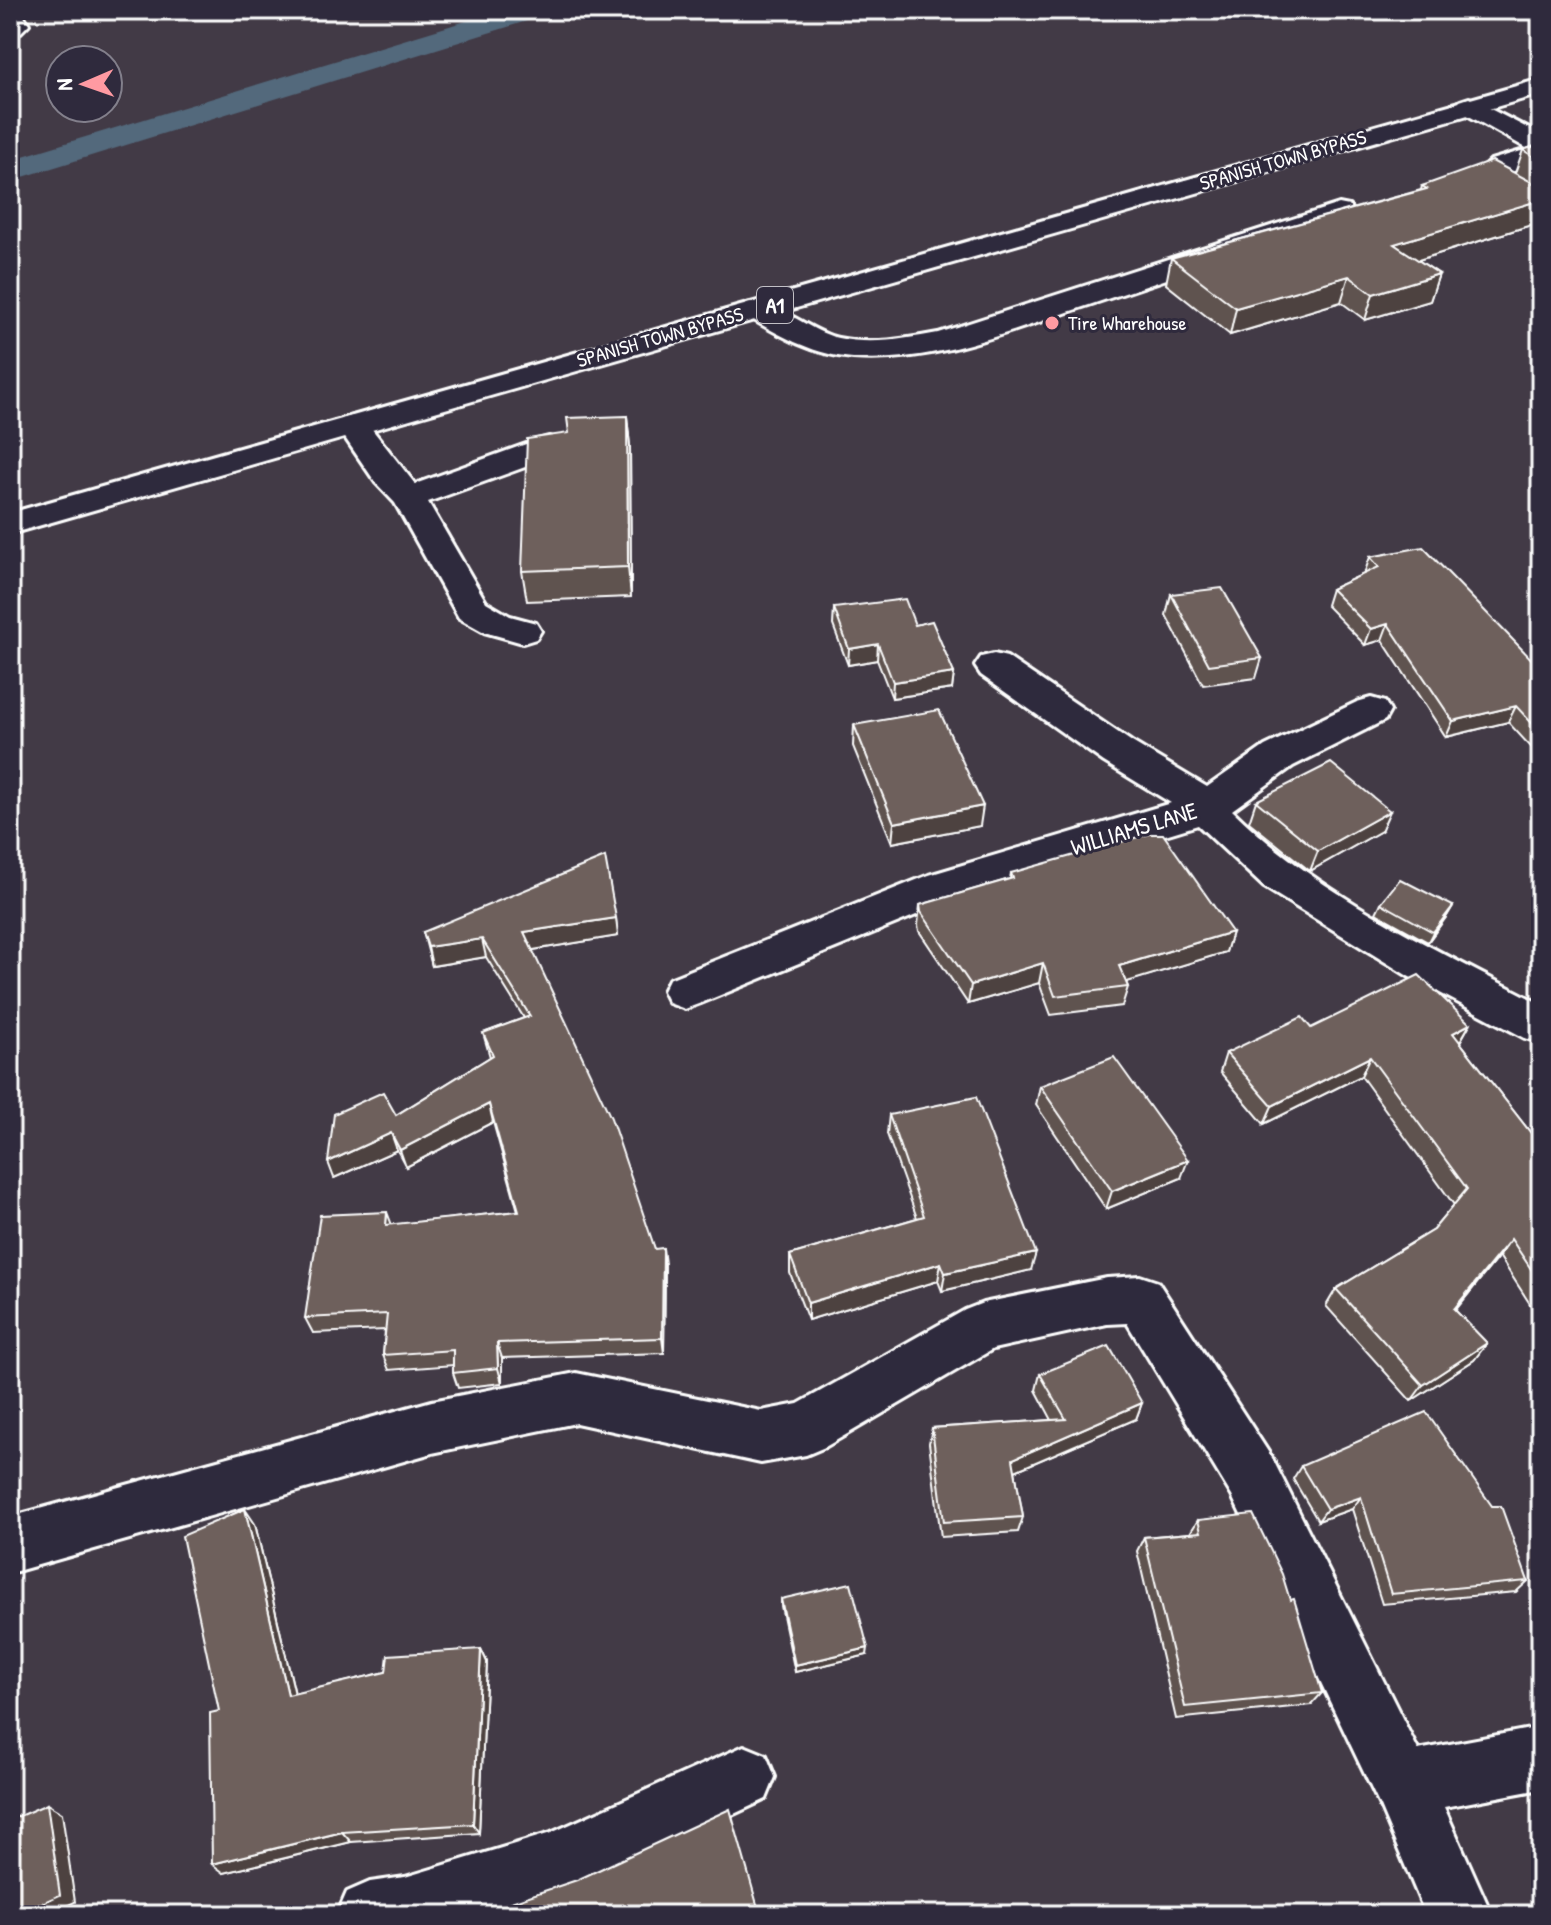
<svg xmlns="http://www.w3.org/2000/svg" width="1551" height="1925" viewBox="0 0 1551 1925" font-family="'Patrick Hand',sans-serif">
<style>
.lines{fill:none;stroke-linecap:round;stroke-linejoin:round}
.canal{fill:#52697c;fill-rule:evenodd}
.minor-casing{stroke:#fff;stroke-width:6}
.major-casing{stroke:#fff;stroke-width:6}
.minor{fill:#2f2a3d;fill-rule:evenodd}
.major{fill:#2f2a3d;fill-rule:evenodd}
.wall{fill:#5f534f;stroke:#fff;stroke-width:2}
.shaded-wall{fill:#4d4340;stroke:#fff;stroke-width:2}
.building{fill:#6e605c;stroke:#fff;stroke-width:2}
.poi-dot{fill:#ff9aa2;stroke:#2f2a3d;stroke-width:3}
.labels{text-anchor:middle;stroke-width:6;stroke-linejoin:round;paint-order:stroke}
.far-street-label{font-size:20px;fill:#fff;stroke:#2f2a3d}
.far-poi-label{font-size:20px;fill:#fff;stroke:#2f2a3d;text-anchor:start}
.shield{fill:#2f2a3d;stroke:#c1bfc5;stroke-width:2}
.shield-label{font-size:22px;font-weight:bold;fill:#fff}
.street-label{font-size:24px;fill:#fff;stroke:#2f2a3d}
</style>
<rect width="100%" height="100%" fill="#423a46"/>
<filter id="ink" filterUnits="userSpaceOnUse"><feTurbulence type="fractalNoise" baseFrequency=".0125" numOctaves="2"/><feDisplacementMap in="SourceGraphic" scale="16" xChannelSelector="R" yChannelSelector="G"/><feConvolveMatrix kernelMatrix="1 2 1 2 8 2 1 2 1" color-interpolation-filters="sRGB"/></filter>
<g filter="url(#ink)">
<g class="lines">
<polygon class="canal" points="502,10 548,10 543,16 10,181 10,160"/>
<g class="minor-casing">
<g id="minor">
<polygon points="10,10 20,10 29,24 18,35 10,37"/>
<polygon points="1469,98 1541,135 1541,161 1506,174 1541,196 1541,215 1489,188 1477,173 1491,160 1528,149 1460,111 1456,106 1460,101"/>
<path d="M1339,204L1349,206L1353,212L1349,218C1262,247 1176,276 1089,305C1013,330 935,364 853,358C814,355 780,336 747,316L742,310L747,304C774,297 809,332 838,338C871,345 906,339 938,333Z"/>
<polygon points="353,416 364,419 415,484 537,440 549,437 561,440 565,447 561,454 428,502 486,602 510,616 536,623 541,631 536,639 523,643 484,632 459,618 395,503 376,483 337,426 342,419"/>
<path d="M994,654L1007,657L1132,742L1207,787L1265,746L1357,702L1371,698L1385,702L1390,711L1385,720L1293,766L1232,810C1318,895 1434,949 1541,1004V1043L1525,1038L1408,976L1264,887L1198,825L958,898L701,1003L685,1009L669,1003L663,991L669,979L929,875L1171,803L1104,762L981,675L975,666L981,657Z"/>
<polygon points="1140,1276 1158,1282 1272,1458 1418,1750 1541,1727 1541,1789 1444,1807 1492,1915 1426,1915 1380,1806 1232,1496 1127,1323 1107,1324 993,1349 825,1447 806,1455 761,1463 576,1423 432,1453 10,1573 10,1517 432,1401 576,1373 761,1411 798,1404 965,1310 983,1303 1107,1278"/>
<polygon points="744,1746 766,1755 775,1777 766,1799 580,1886 492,1915 337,1915 347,1892 370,1882 405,1877 551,1833"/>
</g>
</g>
<g class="major-casing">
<polygon id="major" points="1541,79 1541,94 10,534 10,513"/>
</g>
<use href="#minor" class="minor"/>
<use href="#major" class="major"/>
</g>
<g class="wall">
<polygon points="1541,144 1541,222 1418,260 1439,274 1430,301 1365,320 1341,302 1230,335 1166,284 1171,258 1421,190 1422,186 1515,173 1523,150"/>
<polygon points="627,416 630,446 631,597 527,601 522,571 569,433"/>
<polygon points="1370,557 1541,669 1541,758 1508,722 1446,737 1382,640 1365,645 1326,605 1331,589 1364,574"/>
<polygon points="1171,594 1262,658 1256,678 1203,685 1166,615"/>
<polygon points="834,608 915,625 954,673 952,689 892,698 877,660 848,665 833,625"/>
<polygon points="854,725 980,826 892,843 853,746"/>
<polygon points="1256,801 1381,831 1310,871 1249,822"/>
<polygon points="1011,873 1232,932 1226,952 1126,982 1128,987 1122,1006 1051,1015 1039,983 968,1004 919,931 918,925 920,905 1010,879"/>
<polygon points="1381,903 1453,906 1447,916 1428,942 1376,913"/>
<polygon points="616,918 618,936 532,950 655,1249 665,1264 664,1353 502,1358 502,1383 458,1388 453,1373 453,1365 389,1370 383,1355 385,1330 313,1333 305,1318 392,1225 518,1211 493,1122 406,1167 397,1150 334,1178 396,1115 490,1057 483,1033 524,1018 486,957 432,966 423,932"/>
<polygon points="1470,1024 1460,1042 1534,1137 1541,1137 1541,1321 1499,1256 1455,1310 1487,1343 1474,1360 1411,1401 1326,1306 1336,1289 1433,1230 1454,1205 1361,1076 1264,1124 1220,1072 1226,1053 1311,1028"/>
<polygon points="1040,1086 1181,1178 1106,1209 1036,1105"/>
<polygon points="889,1115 1031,1270 942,1291 938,1281 808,1320 790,1273 790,1255 917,1218 887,1134"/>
<polygon points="1040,1374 1142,1403 1136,1419 1015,1471 1023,1517 1018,1532 941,1537 929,1443 932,1428 1052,1420 1036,1390"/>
<polygon points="1301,1466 1492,1506 1528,1581 1516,1592 1382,1604 1352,1509 1318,1521 1293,1479"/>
<polygon points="1198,1520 1290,1600 1322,1693 1311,1705 1176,1719 1137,1551 1144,1537 1190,1533"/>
<polygon points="255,1524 295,1694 481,1649 487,1662 479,1833 351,1842 224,1873 219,1711"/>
<polygon points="781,1599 867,1655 795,1672 781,1606"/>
</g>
<g class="shaded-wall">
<polygon points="1541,200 1541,222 1386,270 1394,244"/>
<polygon points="1439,274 1430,301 1365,320 1373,294"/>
<polygon points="1349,276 1341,302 1230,335 1236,308"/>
<polygon points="627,416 630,446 631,597 628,567"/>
<polygon points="1388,624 1382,640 1365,645 1371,629"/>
<polygon points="878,644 877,660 848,665 849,649"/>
<polygon points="954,673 952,689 892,698 893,682"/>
<polygon points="1516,706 1508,722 1446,737 1453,721"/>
<polygon points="983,806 980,826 892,843 894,823"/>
<polygon points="1390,811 1381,831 1310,871 1318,851"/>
<polygon points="1453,906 1447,916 1428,942 1433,932"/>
<polygon points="616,918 618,936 527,951 524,932"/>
<polygon points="1232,932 1226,952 1114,986 1119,966"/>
<polygon points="482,939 486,957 432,966 428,947"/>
<polygon points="1043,963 1039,983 968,1004 971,985"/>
<polygon points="1470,1024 1459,1043 1453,1033"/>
<polygon points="1370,1057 1361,1076 1264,1124 1272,1106"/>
<polygon points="489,1104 493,1122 406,1167 400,1150"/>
<polygon points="391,1133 397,1150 334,1178 328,1162"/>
<polygon points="1188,1160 1181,1178 1106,1209 1112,1191"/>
<polygon points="387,1212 393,1228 386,1225"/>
<polygon points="1511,1239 1499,1256 1443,1326 1454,1309"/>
<polygon points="663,1248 665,1264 664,1353 662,1338"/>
<polygon points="1036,1253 1031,1270 942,1291 945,1273"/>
<polygon points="941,1263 938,1281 808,1320 808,1303"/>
<polygon points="497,1343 502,1358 502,1383 498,1368"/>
<polygon points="1487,1343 1474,1360 1411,1401 1423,1385"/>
<polygon points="1142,1403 1136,1419 1008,1474 1013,1459"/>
<polygon points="1361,1497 1352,1509 1318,1521 1327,1509"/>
<polygon points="245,1509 255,1524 298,1707 288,1695"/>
<polygon points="868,1648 867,1655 795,1672 795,1665"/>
<polygon points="481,1649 487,1662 479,1833 473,1824"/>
<polygon points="47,1804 62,1813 75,1902 47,1915 15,1915"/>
<polygon points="342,1832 351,1842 224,1873 212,1864"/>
</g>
<g class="building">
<polygon points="1541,144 1541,161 1523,150"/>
<polygon points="1492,161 1541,187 1541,200 1394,244 1439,274 1373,294 1349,276 1236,308 1171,258 1427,189 1422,186"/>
<polygon points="627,416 628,567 522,571 527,439 569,433 567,418"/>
<polygon points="1423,547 1541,669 1541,733 1516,706 1453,721 1388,624 1371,629 1331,589 1379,567 1370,557"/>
<polygon points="1222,588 1262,658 1209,665 1171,594"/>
<polygon points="905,599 915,625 932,621 954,673 893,682 878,644 849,649 834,608"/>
<polygon points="939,710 983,806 894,823 854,725"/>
<polygon points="1331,763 1390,811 1318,851 1256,801"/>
<polygon points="1149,834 1163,834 1232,932 1119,966 1128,987 1055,996 1043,963 971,985 921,912 920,905 1013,878 1011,873"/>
<polygon points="605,857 616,918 524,932 611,1118 655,1249 663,1248 662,1338 497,1343 498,1368 453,1373 453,1350 383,1355 387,1314 305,1318 320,1215 387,1212 386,1225 519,1211 489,1104 400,1150 391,1133 328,1162 334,1114 383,1092 396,1115 493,1055 483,1033 530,1016 482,939 428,947 423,932"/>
<polygon points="1400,879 1453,906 1433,932 1381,903"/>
<polygon points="1419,975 1470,1024 1453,1033 1534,1137 1541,1137 1541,1284 1511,1239 1454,1309 1487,1343 1423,1385 1336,1289 1433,1230 1467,1189 1370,1057 1272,1106 1226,1053 1302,1017 1311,1028"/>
<polygon points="1114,1057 1188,1160 1112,1191 1040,1086"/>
<polygon points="976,1097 1036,1253 945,1273 941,1263 808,1303 790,1255 924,1216 889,1115"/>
<polygon points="1109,1346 1142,1403 1013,1459 1023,1517 944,1522 932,1428 1066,1419 1040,1374"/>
<polygon points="1426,1412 1492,1506 1501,1506 1528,1581 1391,1594 1361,1497 1327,1509 1301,1466"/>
<polygon points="245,1509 288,1695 386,1672 388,1655 481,1649 473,1824 342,1832 212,1864 210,1713 219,1711 182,1536"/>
<polygon points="1253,1514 1282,1574 1290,1600 1294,1599 1322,1693 1185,1707 1144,1537 1201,1532 1198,1520"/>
<polygon points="851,1583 868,1648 795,1665 781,1599"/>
<polygon points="47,1804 60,1895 15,1915 10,1915 10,1820"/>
<polygon points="730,1809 760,1915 462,1915 473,1910 487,1910 577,1880"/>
</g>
</g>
<circle class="poi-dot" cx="1052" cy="323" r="8"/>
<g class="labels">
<g class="far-street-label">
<text transform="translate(1283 160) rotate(-16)" y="7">SPANISH TOWN BYPASS</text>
<text transform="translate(660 337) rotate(-16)" y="7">SPANISH TOWN BYPASS</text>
</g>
<g class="far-poi-label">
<text x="1068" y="330">Tire Wharehouse</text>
</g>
<rect class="shield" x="757" y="287" width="36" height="36" rx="6"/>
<g class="shield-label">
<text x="775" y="313">A1</text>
</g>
<g class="street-label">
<text transform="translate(1134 829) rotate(-17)" y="8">WILLIAMS LANE</text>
</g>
</g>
<rect width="1551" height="1925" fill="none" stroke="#2f2a3d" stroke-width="40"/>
<rect x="20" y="20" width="1511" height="1885" fill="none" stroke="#fff" stroke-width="3" filter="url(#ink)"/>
<g transform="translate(84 84) rotate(268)"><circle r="38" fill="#2f2a3d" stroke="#827f8b" stroke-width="2"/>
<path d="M0-6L14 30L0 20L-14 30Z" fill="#ff9aa2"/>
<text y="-12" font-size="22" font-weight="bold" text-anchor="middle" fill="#ffffff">N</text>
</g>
</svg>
